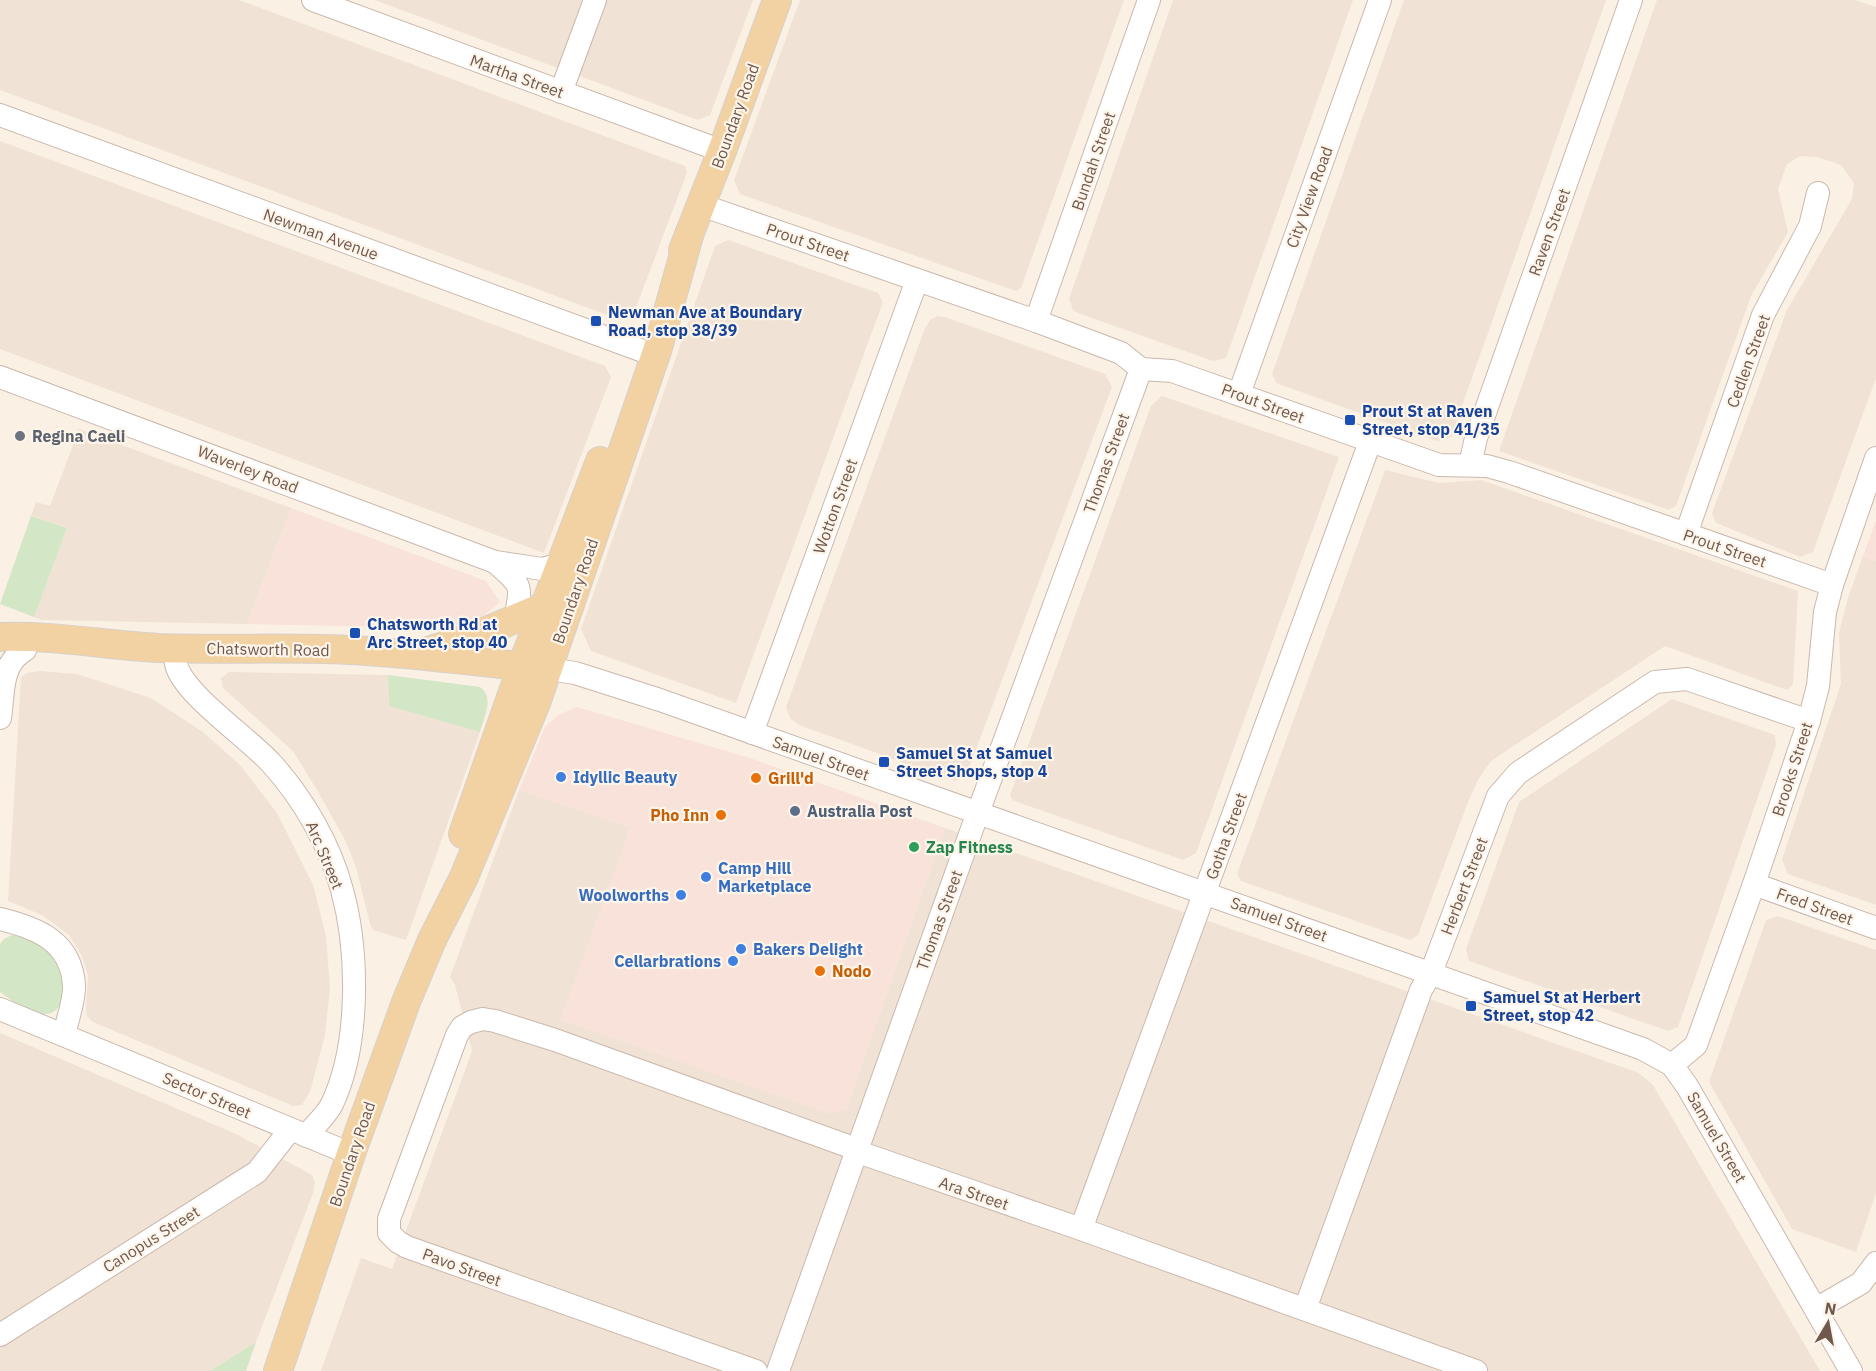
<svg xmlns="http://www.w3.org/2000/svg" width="1876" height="1371" viewBox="0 0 1876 1371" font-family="'IBM Plex Sans',sans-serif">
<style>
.residential{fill:#f0e2d4}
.commercial{fill:#f9e2d9}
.green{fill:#d3e6c5}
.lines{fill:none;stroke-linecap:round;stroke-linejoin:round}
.minor-casing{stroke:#cab8ac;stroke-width:24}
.major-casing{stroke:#d7d0cd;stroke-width:30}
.minor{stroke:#fff;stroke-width:22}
.major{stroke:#f2d2a3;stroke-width:28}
.transit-dot{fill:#1a4fb4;stroke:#fdf5ea;stroke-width:2}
.worship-dot{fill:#6b7280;stroke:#fdf5ea;stroke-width:2}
.shop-dot{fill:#3f7fe0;stroke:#fdf5ea;stroke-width:2}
.food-dot{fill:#e8710a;stroke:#fdf5ea;stroke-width:2}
.service-dot{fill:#5c6f8a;stroke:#fdf5ea;stroke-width:2}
.leisure-dot{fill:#2e9e5b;stroke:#fdf5ea;stroke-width:2}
.labels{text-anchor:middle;stroke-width:4.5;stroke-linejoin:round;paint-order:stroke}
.street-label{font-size:16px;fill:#70584d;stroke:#fdf5ea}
.transit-label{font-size:16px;font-weight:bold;fill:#164399;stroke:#fdf5ea;text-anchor:start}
.worship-label{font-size:16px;font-weight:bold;fill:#5b616d;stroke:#fdf5ea;text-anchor:start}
.shop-label{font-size:16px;font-weight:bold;fill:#366cbe;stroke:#fdf5ea;text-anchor:start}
.food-label{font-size:16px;font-weight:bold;fill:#c56008;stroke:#fdf5ea;text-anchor:start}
.service-label{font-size:16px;font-weight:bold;fill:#4e5e75;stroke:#fdf5ea;text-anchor:start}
.leisure-label{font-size:16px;font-weight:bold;fill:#27864d;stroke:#fdf5ea;text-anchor:start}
</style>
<rect width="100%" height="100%" fill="#faf1e4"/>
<g class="residential">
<polygon points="0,0 239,0 685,166 687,173 633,315 621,320 0,90"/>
<polygon points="375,0 753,0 710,115 698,120"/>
<polygon points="800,0 1124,0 1021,288 1016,291 740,194 734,180"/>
<polygon points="1173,0 1353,0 1226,358 1213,361 1078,313 1073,310 1069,299"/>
<polygon points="1404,0 1606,0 1451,437 1437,441 1276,383 1272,374"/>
<polygon points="1657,0 1855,0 1876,7 1876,378 1813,552 1800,557 1716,523 1712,513 1787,310 1852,199 1854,183 1841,165 1817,157 1800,156 1787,164 1778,189 1788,232 1751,296 1676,506 1669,510 1499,451"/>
<polygon points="0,141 605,366 611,377 544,553 0,349"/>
<polygon points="728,240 878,293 883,302 736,703 591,651 581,629 715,246"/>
<polygon points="937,316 945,317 1105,374 1112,387 966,776 955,781 799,725 790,718 786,707 925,328 930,320"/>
<polygon points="1162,396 1339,457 1196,853 1183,860 1012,800 1010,795 1151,406"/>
<polygon points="79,429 291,508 247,624 41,620 34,617 67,528 31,516 36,502 50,506"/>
<polygon points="1385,470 1439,483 1481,480 1798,591 1793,685 1787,690 1665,646 1491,761 1478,780 1468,802 1418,935 1410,940 1241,881 1237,874"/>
<polygon points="1863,556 1876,561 1876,905 1788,874 1782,859 1841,684 1839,633 1848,598"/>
<polygon points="40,671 77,674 151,698 203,732 240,765 277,813 313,885 326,936 330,988 325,1035 310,1092 302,1105 293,1106 93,1022 87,1016 86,1010 88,975 82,956 69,935 42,915 8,901 21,677 27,673"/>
<polygon points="229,672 388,675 389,706 480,732 406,940 373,930 370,924 356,867 345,840 317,790 293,751 223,688 221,678"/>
<polygon points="1672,699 1775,735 1776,745 1678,1027 1668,1031 1469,961 1466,949 1519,802"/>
<polygon points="519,790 630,827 846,1110 945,828 1639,1073 1653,1085 1820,1371 321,1371 361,1258 392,1269 472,1051 455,985 450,977"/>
<polygon points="1778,916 1876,950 1876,1193 1856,1252 1792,1229 1709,1082 1766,920"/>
<polygon points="0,1033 236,1134 312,1175 315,1182 313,1193 256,1342 210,1371 0,1371"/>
</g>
<g class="commercial">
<polygon points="291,508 486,581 500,602 477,621 440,628 247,624"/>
<polygon points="1876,520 1876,561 1863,556"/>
<polygon points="577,707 750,758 945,828 846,1110 829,1114 560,1020 630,828 519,790 545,727 558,715"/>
</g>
<g class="green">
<polygon points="31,516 67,528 34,617 0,604"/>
<path d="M388,675L480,687C495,699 484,716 480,732L389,706Z"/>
<path d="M12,935C64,935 78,1013 46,1014C29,1015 13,1001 0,992V944L4,939Z"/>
<polygon points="256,1342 246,1371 210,1371"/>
</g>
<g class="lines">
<g class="minor-casing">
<g id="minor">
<polyline points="313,0 722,151"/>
<polyline points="561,92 595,0"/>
<polyline points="0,115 643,351"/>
<polyline points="701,205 1036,321 1121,353 1141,369 1172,371 1439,465 1487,466 1509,472 1832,585"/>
<polyline points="1036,321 1149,0"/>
<polyline points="0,377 495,562 542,569 560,564"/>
<polyline points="1239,394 1380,0"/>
<polyline points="1470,465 1476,438 1631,0"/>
<polyline points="1686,534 1763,315 1810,226 1818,193"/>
<path d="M495,562C521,585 523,584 515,618"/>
<path d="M174,648C175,655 175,664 178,670C191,699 248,738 271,763C303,798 330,845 342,890C359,952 360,1045 332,1104C326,1116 314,1126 306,1136"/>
<polyline points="548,669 575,673 660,700 1643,1049 1672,1065 1687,1086 1851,1371"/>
<path d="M0,718C4,693 0,664 25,650"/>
<polyline points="752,733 917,280"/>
<polyline points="1754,884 1876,928"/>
<path d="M0,919C37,928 71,941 74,985C75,1000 67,1020 64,1035"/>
<polyline points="0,1009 351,1154"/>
<polyline points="1672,1065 1696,1045 1754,884 1809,721 1818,686 1825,612 1832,585 1876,458"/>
<polyline points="1081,1229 1370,442"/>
<polyline points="1305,1309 1421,990 1431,973 1498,796 1518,773 1655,682 1687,679 1809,721"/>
<polyline points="1816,1309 1861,1283 1876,1263"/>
<polyline points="0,1335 257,1172 290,1130"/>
<polyline points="756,1371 407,1247 398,1242 389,1233 389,1219 457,1035 462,1027 471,1022 483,1019 495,1021 555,1040 848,1146 864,1154 1081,1229 1476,1371"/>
<polyline points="778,1371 972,829 1141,369"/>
</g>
</g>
<g class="major-casing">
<g id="major">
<polyline points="683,250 722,151 777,0"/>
<path d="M0,637C53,635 105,645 158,648C222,650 286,647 349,650C413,653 476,662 539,668"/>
<polyline points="428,651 472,637 543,607"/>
<polyline points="463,834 522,666 600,461"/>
<polyline points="278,1371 351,1154 406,1002 432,940 464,877 536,703 657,351 690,232"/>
</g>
</g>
<use href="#minor" class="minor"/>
<use href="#major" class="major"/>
</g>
<g class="transit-dot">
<rect x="590" y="315" width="12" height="12" rx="3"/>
<rect x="1344" y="414" width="12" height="12" rx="3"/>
<rect x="349" y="627" width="12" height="12" rx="3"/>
<rect x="878" y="756" width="12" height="12" rx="3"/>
<rect x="1465" y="1000" width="12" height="12" rx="3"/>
</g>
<circle class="worship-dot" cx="20" cy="436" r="6"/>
<g class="shop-dot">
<circle cx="561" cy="777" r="6"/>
<circle cx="706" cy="877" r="6"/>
<circle cx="681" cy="895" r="6"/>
<circle cx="741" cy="949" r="6"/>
<circle cx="733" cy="961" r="6"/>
</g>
<g class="food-dot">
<circle cx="756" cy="778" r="6"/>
<circle cx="721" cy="815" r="6"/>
<circle cx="820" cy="971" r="6"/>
</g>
<circle class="service-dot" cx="795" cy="811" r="6"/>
<circle class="leisure-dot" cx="914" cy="847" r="6"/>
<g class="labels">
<g class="street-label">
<text transform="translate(517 76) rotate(20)" y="6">Martha Street</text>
<text transform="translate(735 116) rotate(-70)" y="6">Boundary Road</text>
<text transform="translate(1093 161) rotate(-71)" y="6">Bundah Street</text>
<text transform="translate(1309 197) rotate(-70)" y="6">City View Road</text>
<text transform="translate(1549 232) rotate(-70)" y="6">Raven Street</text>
<text transform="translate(321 234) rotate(20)" y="6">Newman Avenue</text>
<text transform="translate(808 242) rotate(19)" y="6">Prout Street</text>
<text transform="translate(1748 361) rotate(-70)" y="6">Cedlen Street</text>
<text transform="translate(1263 403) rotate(20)" y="6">Prout Street</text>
<text transform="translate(1106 463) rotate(-70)" y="6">Thomas Street</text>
<text transform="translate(248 469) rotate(21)" y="6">Waverley Road</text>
<text transform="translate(835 506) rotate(-70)" y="6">Wotton Street</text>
<text transform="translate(1725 548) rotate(19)" y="6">Prout Street</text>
<text transform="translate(575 591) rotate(-71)" y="6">Boundary Road</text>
<text transform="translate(268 649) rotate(1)" y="6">Chatsworth Road</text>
<text transform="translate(821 758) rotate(20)" y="6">Samuel Street</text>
<text transform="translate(1792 769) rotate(-72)" y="6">Brooks Street</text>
<text transform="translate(1226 836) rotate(-70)" y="6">Gotha Street</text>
<text transform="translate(325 855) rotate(67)" y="6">Arc Street</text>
<text transform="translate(1464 886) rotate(-69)" y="6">Herbert Street</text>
<text transform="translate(1815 906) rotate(20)" y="6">Fred Street</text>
<text transform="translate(1279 919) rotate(20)" y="6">Samuel Street</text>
<text transform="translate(939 920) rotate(-70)" y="6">Thomas Street</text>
<text transform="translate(207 1095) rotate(23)" y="6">Sector Street</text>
<text transform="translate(1717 1137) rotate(60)" y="6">Samuel Street</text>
<text transform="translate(352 1154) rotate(-71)" y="6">Boundary Road</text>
<text transform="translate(974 1193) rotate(19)" y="6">Ara Street</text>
<text transform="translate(151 1239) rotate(-32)" y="6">Canopus Street</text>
<text transform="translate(462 1267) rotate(20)" y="6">Pavo Street</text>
</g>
<g class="transit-label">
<text x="608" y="318">Newman Ave at Boundary<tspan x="608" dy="18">Road, stop 38/39</tspan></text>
<text x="1362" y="417">Prout St at Raven<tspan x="1362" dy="18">Street, stop 41/35</tspan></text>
<text x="367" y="630">Chatsworth Rd at<tspan x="367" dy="18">Arc Street, stop 40</tspan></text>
<text x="896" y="759">Samuel St at Samuel<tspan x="896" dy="18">Street Shops, stop 4</tspan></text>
<text x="1483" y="1003">Samuel St at Herbert<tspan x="1483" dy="18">Street, stop 42</tspan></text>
</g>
<g class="worship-label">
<text x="32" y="442">Regina Caeli</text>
</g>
<g class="shop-label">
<text x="573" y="783">Idyllic Beauty</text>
<text x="718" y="874">Camp Hill<tspan x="718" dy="18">Marketplace</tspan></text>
<text x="669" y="901" text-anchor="end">Woolworths</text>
<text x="753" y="955">Bakers Delight</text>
<text x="721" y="967" text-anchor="end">Cellarbrations</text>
</g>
<g class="food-label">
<text x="768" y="784">Grill'd</text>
<text x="709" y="821" text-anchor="end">Pho Inn</text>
<text x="832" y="977">Nodo</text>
</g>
<g class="service-label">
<text x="807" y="817">Australia Post</text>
</g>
<g class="leisure-label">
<text x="926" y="853">Zap Fitness</text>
</g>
</g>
<g transform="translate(1828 1323) rotate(10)" stroke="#fdf5ea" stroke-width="4.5" paint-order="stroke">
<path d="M0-4.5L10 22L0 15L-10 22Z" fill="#70584d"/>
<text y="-9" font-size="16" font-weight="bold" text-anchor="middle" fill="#70584d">N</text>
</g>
</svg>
